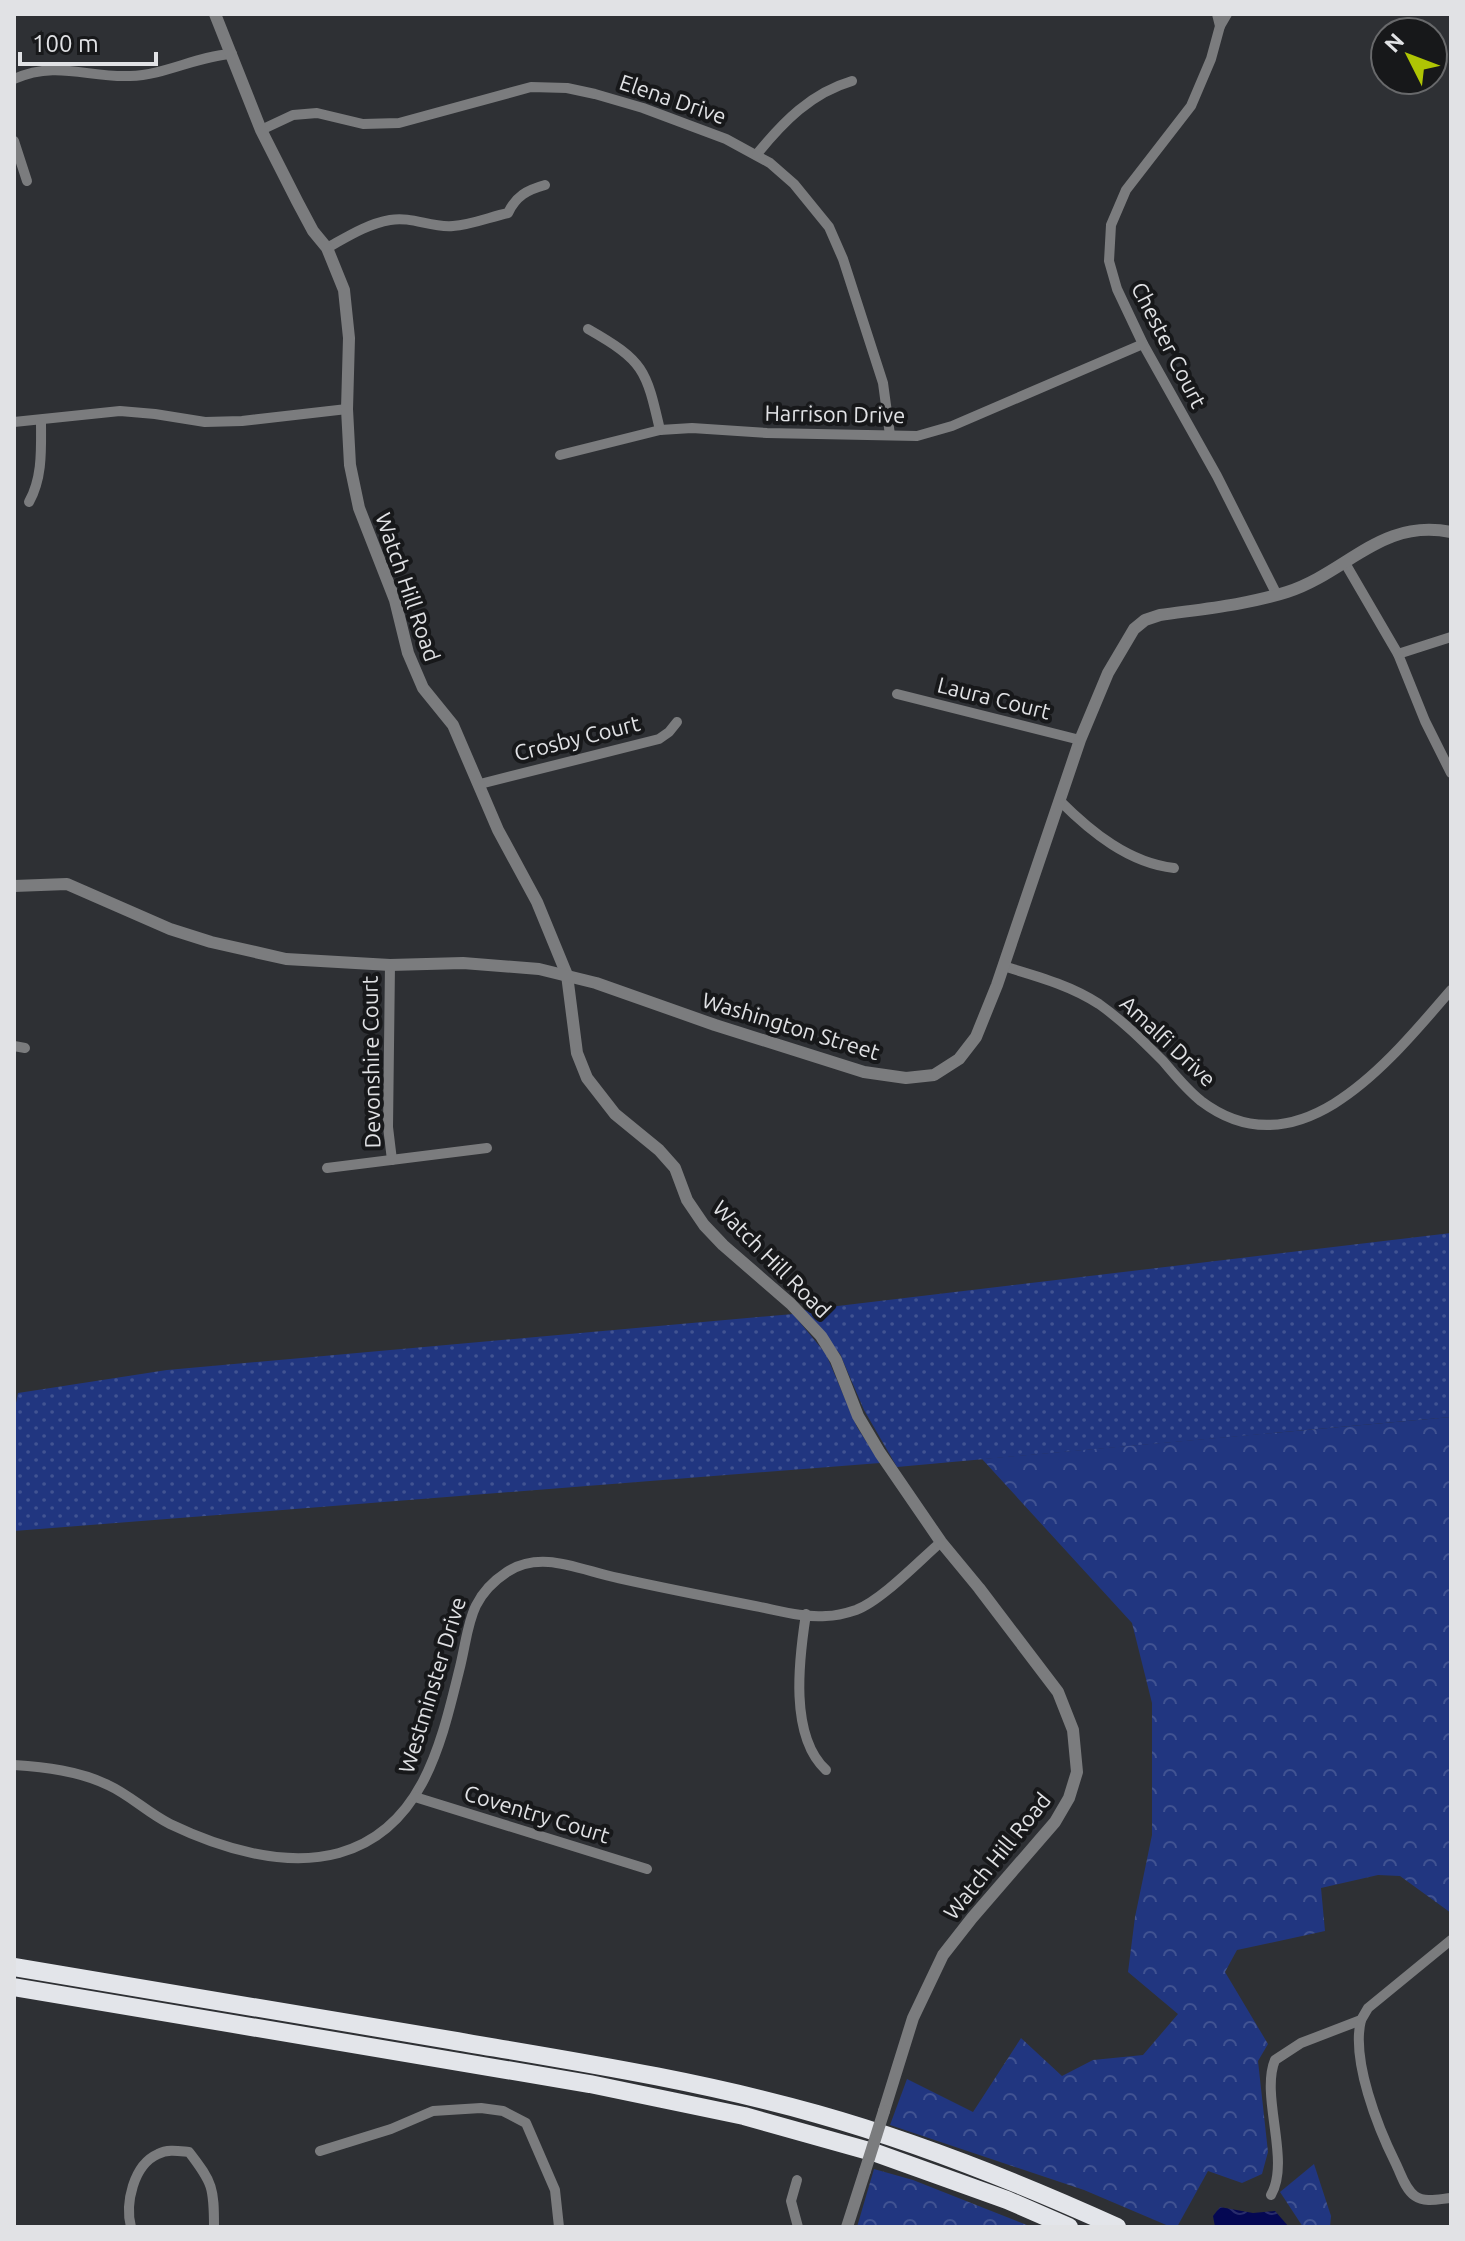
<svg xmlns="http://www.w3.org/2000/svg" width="1465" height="2241" viewBox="0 0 1465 2241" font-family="Ubuntu,sans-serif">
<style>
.grass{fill:url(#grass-dots)}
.forest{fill:url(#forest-crowns)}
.water{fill:url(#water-waves)}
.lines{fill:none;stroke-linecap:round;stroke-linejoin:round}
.minor{stroke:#7b7c7e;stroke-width:10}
.tertiary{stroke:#7b7c7e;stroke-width:12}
.motorway{stroke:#e3e5ea;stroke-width:18}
.tertiary-bridge{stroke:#7b7c7e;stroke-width:12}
.labels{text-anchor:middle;stroke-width:8;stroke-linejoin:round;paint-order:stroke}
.street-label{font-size:22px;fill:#e1e2e5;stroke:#17181a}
</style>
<defs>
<pattern id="grass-dots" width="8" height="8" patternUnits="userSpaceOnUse" patternTransform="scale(2)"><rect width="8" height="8" fill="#213680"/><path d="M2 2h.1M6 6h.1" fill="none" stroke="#415392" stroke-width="1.8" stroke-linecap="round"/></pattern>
<pattern id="forest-crowns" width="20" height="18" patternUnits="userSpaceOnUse" patternTransform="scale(2)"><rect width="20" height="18" fill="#213680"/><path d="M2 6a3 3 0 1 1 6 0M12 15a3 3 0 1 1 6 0" fill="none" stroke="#415392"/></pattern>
<pattern id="water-waves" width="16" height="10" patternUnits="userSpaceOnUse" patternTransform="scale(2)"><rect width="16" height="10" fill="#050853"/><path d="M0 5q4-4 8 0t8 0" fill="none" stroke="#292c6c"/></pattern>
</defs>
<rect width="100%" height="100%" fill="#2e3034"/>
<g class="grass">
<polygon points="1451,1233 1451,1417 897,1467 864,1410 840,1354 804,1310"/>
<polygon points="793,1314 826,1354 857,1427 880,1463 14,1531 14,1413 18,1393 167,1370"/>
</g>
<g class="forest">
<polygon points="1451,1417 1451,1913 1400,1876 1378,1875 1321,1888 1325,1931 1237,1950 1225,1972 1268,2044 1258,2061 1268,2152 1262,2174 1242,2183 1208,2171 1177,2227 1171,2227 1084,2190 890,2125 907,2079 973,2112 1021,2038 1062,2076 1093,2060 1143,2055 1178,2014 1128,1972 1135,1917 1152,1835 1152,1703 1132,1623 982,1459"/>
<polygon points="1314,2164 1331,2216 1330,2227 1303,2227 1280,2192"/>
<polygon points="874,2169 913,2180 1032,2227 857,2227"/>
</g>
<polygon class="water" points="1220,2207 1253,2213 1275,2211 1289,2227 1215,2227 1213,2216"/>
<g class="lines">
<g class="minor">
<polyline points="1217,14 1220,26 1211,59 1191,106 1126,190 1111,225 1109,261 1117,289 1143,344 1217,476 1277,595"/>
<polyline points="1220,26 1227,14"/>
<path d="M14,79C57,60 88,78 130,76C165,75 197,56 232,54"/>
<polyline points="261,130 293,115 317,113 363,124 399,123 531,87 567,88 595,94 643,108 726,139 770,163 794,184 829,227 843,259 883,383 890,435"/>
<polyline points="14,141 27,181"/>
<path d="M757,154C783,122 811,93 852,81"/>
<path d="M327,248C347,237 367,224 390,220C412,216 431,228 453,226C471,225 490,217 508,213C516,196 527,190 545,185"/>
<path d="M588,329C644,361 646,369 660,430"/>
<polyline points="14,422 120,411 155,414 205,422 242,421 347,409"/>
<polyline points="560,455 660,430 692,428 767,433 917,436 952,426 1143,344"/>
<path d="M29,502C43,477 41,448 41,421"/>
<polyline points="1345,563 1398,654 1425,721 1451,773"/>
<polyline points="1398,654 1451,637"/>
<polyline points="897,694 1080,740"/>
<polyline points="480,784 659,739 669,732 677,722"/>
<path d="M1060,801C1091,832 1129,863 1174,868"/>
<polyline points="390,965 388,1127 392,1160"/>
<path d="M1003,966C1036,976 1070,985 1099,1004C1123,1021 1143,1041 1163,1061C1175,1075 1186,1089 1201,1101C1300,1176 1392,1058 1451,990"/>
<polyline points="14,1046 25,1048"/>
<polyline points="327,1168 487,1148"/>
<path d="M806,1614C799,1659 789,1736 826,1770"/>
<path d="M14,1765C45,1767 79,1771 108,1785C130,1795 148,1813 170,1824C220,1848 284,1868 339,1853C422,1830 441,1744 459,1671C470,1629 466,1599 507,1572C542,1549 582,1571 618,1578C663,1588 709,1597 755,1606C777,1610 803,1618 826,1616C836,1616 847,1613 856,1610C881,1601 920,1560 941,1542"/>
<polyline points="415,1797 647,1869"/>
<path d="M1361,2020C1351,2060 1378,2128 1396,2164C1401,2174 1405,2189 1415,2196C1425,2203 1439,2199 1451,2198"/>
<polyline points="320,2151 391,2129 433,2111 481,2108 503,2111 526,2123 555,2190 559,2227"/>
<polyline points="797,2180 791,2201 798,2227"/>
<path d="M1271,2195C1291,2161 1260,2096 1275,2060L1301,2043L1361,2020L1368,2008L1451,1940"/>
<path d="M131,2227C125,2204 133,2165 158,2154C168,2149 178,2151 189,2152C213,2183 214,2188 214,2227"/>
</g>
<g class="tertiary">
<polyline points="215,14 261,130 297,201 313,231 327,248 344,290 349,338 347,409 350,465 359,508 395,600 408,653 423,688 453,725 498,830 537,902 567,975 577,1053 587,1078 615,1114 659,1150 675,1168 687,1200 704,1225 723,1245 791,1304 821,1336 836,1360 858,1416 880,1453 941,1542 979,1588 1058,1692 1073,1730 1077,1772 1069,1798 1055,1822 972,1918 943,1955 913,2018 884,2111"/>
<path d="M14,886L67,884L170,929L211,942L286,959L390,965L463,963L539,969L596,983L715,1025L864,1072L906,1078L934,1075L959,1059L976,1037L997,985L1080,740L1108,673L1134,629L1145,620L1160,615C1202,609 1246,605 1287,592C1348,572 1381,518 1451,532"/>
<polyline points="847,2227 865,2171"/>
</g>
<g class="motorway">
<path d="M14,1967C159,1991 304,2016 450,2040C573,2061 697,2080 817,2114C920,2143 1020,2183 1117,2227"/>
<polyline points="14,1987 590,2084 744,2116 876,2153 1007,2200 1069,2227"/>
</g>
<polyline class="tertiary-bridge" points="865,2171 884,2111"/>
</g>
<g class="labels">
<g class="street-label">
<text transform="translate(673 99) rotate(19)" y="8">Elena Drive</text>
<text transform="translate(1169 345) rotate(63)" y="8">Chester Court</text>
<text transform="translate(835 414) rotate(1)" y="8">Harrison Drive</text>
<text transform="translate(408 587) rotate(71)" y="8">Watch Hill Road</text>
<text transform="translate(994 698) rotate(14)" y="8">Laura Court</text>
<text transform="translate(577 738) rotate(-14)" y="8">Crosby Court</text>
<text transform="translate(791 1026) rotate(17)" y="8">Washington Street</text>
<text transform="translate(1168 1041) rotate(43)" y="8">Amalfi Drive</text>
<text transform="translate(371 1062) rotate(-91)" y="8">Devonshire Court</text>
<text transform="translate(772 1259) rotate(45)" y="8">Watch Hill Road</text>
<text transform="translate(432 1685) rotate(-73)" y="8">Westminster Drive</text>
<text transform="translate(537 1814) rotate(17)" y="8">Coventry Court</text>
<text transform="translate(997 1856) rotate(-51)" y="8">Watch Hill Road</text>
</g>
</g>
<rect width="1465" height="2241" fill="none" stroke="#e1e2e5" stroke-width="32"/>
<g transform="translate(1409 56) rotate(312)"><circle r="38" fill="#17181a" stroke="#68696b" stroke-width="2"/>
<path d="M0-6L14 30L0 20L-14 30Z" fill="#afc504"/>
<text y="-12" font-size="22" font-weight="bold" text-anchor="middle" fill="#e1e2e5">N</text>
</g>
<path d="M20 52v12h136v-12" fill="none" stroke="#e1e2e5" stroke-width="4"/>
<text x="32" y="52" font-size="24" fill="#e1e2e5" stroke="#17181a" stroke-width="6" paint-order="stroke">100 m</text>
</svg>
